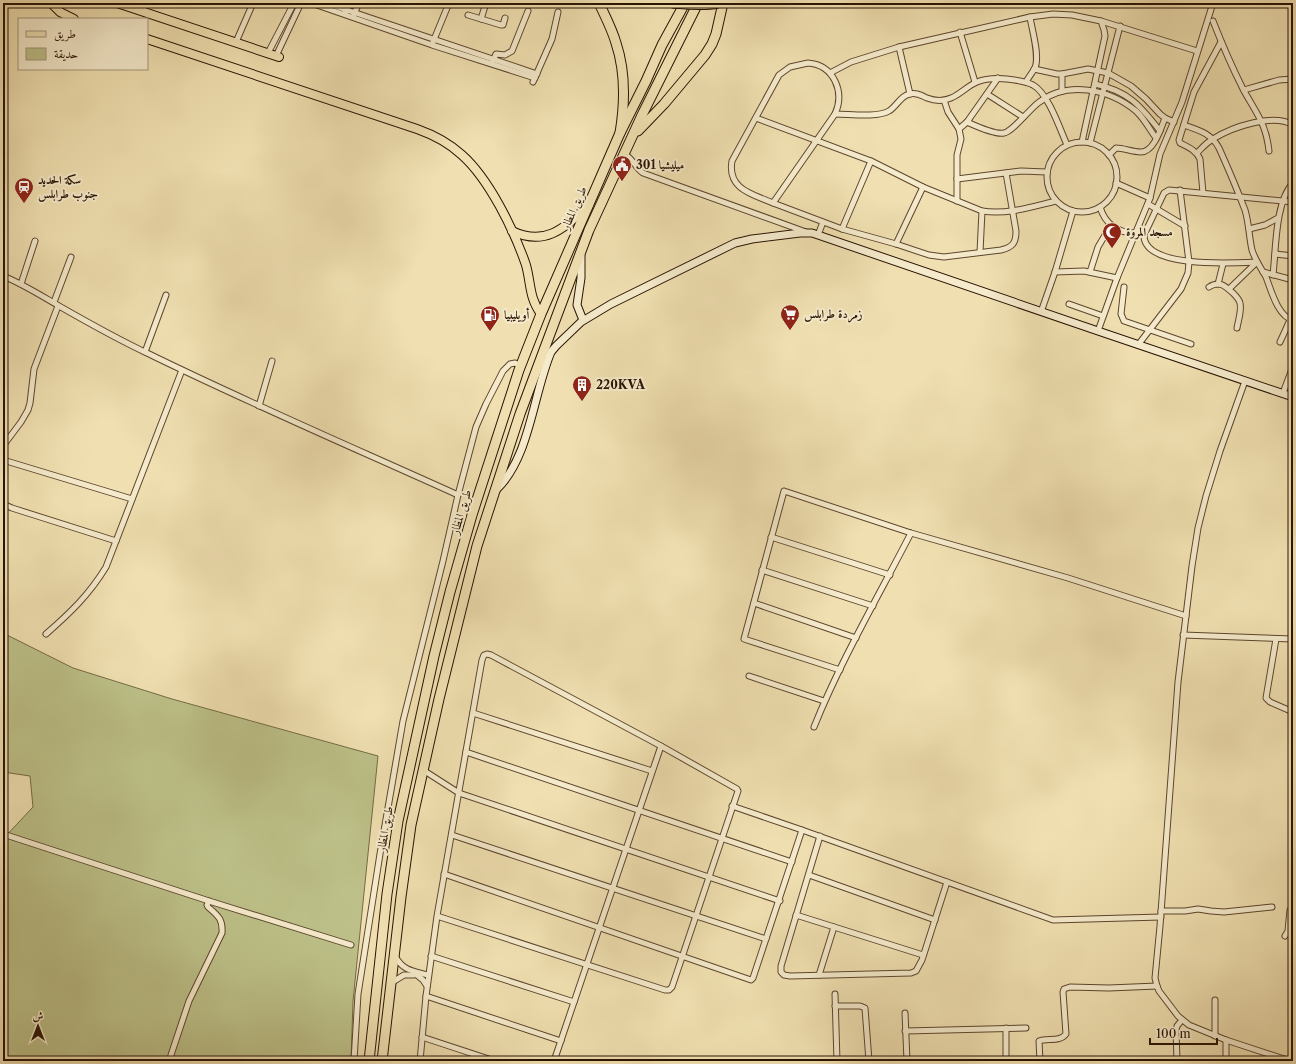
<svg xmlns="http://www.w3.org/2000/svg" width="1296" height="1064" viewBox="0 0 1296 1064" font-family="'Libre Caslon Text',Amiri,serif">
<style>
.green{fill:#bdc189;stroke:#746a46}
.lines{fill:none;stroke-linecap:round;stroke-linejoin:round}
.minor-casing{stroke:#5c462e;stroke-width:7}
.secondary-casing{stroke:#2a1303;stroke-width:9}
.primary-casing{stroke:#2a1303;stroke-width:10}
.trunk-casing{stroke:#2a1303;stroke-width:11}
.motorway-casing{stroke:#2a1303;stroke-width:11}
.minor{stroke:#f5ebcc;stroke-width:5}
.secondary{stroke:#f5ebcc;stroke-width:7}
.primary{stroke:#f0e0b1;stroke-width:8}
.trunk{stroke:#f0e0b1;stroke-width:9}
.motorway{stroke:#f0e0b1;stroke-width:9}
.trunk-bridge-casing{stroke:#2a1303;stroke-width:11;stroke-linecap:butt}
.trunk-bridge{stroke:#f0e0b1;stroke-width:9}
.labels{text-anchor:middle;stroke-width:4;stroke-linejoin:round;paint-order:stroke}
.poi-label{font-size:12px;font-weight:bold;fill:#2a1303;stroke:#f5ebcc;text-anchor:start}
.street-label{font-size:12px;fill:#2a1303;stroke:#f5ebcc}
</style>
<rect width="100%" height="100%" fill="#f0e0b1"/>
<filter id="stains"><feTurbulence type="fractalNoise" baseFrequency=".005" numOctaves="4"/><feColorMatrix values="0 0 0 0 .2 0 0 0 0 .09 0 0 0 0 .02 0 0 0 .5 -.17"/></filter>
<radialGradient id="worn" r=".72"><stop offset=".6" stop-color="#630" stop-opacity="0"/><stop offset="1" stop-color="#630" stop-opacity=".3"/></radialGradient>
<polygon class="green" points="3,633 73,668 172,699 378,756 353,1001 351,1061 3,1061 3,839 33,807 30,776 3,772"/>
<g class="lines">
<g class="minor-casing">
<g id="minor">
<polyline points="311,3 432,45 535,78"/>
<polyline points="326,3 537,74"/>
<polyline points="142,12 146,3"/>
<polyline points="345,13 350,3"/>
<polyline points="354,14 359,3"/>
<polyline points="468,15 501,25 503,25 505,18"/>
<polyline points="481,19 486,3"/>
<path d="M1213,21C1222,44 1232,67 1243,89C1256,113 1266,123 1269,151"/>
<polyline points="960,32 975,82"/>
<polyline points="236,42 253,3"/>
<polyline points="433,42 449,3"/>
<polyline points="899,47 910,94"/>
<polyline points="268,53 294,3"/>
<polyline points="276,56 301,3"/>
<polyline points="493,61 496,54 505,55 512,51 528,11"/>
<path d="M808,63C834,65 845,92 835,114L773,203C752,194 727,189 732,161L779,75L790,67Z"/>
<polyline points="1034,69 1057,74 1062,74 1088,69 1108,73 1131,86 1146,99 1160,114 1165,118 1174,122"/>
<polyline points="830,73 851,62 899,47 1030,17 1053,14 1072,15 1101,21 1197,51"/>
<polyline points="533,82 552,39 558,12"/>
<path d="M1026,82C1028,78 1032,73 1035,68C1040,56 1032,30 1030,17"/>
<path d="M1095,84C1128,91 1140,105 1160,131"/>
<polyline points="1244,90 1279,80 1293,79"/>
<polyline points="1062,91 1062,74"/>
<polyline points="987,94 1023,117"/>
<polyline points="944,100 948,112 959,129 961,139 957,155 957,201"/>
<path d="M835,114C850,114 876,118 889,111C897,106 901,95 910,94C917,92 922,96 927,98C935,101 944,101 951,98C961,94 967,86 977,82C987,78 997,78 1007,79C1016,80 1025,81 1033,85C1048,93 1060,129 1067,145"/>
<path d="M756,118L871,161L923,187L982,211C1007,215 1031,207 1056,201"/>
<path d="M967,122C976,126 995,135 1004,133C1012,132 1030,109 1038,103C1067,80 1109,89 1136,111C1144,118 1150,130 1156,138"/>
<path d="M1184,125C1198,130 1211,133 1219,148C1228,168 1237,189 1245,210C1249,223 1249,237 1252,250C1255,260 1261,268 1266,277C1271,290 1278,317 1293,320"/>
<polyline points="959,129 967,122 998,78"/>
<polyline points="1082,142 1105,36 1104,30 1101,21"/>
<circle cx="1082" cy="177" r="35"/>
<polyline points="1090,143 1120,26"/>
<path d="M1197,153C1202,148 1207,142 1213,139C1232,127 1273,113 1293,125"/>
<path d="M624,154C633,158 635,168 643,173L806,232"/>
<path d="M1109,155L1116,148C1124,148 1132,152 1141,152C1154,152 1161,128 1165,118"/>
<polyline points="957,179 1021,171 1047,172"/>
<polyline points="1116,183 1150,198"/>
<path d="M1203,193L1200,159C1196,150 1188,147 1180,143L1179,140L1194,92L1221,42"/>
<path d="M773,203L842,229L896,244L929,255L944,257L1001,250C1013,247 1016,243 1016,231L1006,173"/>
<polyline points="1148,204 1185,226"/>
<path d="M1100,207C1105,224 1118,233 1135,233"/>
<polyline points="842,229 871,161"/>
<polyline points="1249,229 1265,225 1278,218"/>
<polyline points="818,235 823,222"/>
<polyline points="896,244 923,187"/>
<polyline points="980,252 982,211"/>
<polyline points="1275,254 1293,256"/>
<path d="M1257,262C1235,263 1143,269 1144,235L1164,193L1169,190L1293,202"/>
<polyline points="1055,272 1084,271 1117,278"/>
<polyline points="1090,272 1098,247 1111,225"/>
<polyline points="1263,272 1293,280"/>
<path d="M1273,275C1276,249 1275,202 1293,183"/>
<path d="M3,276C23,284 40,295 59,306C87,322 117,339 147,353C249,403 354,448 458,495"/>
<polyline points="21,284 35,241"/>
<polyline points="1218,284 1223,264"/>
<polyline points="1124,287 1121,314 1124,321 1191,344"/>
<path d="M1209,287C1219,280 1225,286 1233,293C1236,296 1239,299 1240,303C1242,311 1238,321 1237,328"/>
<polyline points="1229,289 1257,262"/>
<polyline points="54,302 71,257"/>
<polyline points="1069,304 1103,316"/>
<polyline points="1041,312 1055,272 1073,211"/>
<polyline points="1098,331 1117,278 1150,198 1160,154 1182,102 1213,3"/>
<polyline points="1280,342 1290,320"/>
<polyline points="1138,345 1181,289 1188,273 1189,262 1180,190"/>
<polyline points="145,352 166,295"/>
<polyline points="1245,381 1220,451 1206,496 1198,528 1192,566 1178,682 1160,926 1155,978 1157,986 1159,991 1178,1016 1189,1025 1226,1040 1290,1061"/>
<polyline points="1283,393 1292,369"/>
<polyline points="259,406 272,361"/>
<polyline points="3,446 21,422 28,410 30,403 34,369 58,306"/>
<polyline points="3,460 132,499"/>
<polyline points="3,504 12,508 116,541"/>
<polyline points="771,537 890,575"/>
<polyline points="762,570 873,606"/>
<polyline points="754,603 856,638"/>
<path d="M46,634C70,613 89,595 106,567L182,370"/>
<polyline points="1183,635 1293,639"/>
<polyline points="1276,639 1266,698 1270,702 1293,712"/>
<polyline points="840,670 744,639 784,491 911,533 1068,578 1186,616"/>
<polyline points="749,676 824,701"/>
<polyline points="473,713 652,771"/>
<path d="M814,727C841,660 878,597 911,533"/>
<polyline points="466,752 792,862"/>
<polyline points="423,770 459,793 780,901"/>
<polyline points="802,830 1053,920 1161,917"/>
<polyline points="3,834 209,901 351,945"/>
<polyline points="452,835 766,939"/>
<polyline points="820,836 781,966 781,972 784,975 790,976 911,973 916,971 922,960 947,882"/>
<polyline points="444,874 751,980 753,978 802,830 732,806"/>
<polyline points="809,875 935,920"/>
<polyline points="1161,911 1185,911 1198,909 1211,911 1224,912 1272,907"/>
<polyline points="796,915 923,955"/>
<polyline points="1285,936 1288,931 1290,910 1293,907"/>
<path d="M395,956C403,971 413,971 428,975"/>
<polyline points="431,956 574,1002"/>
<polyline points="417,975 423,980 427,986"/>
<polyline points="819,975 834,927"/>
<polyline points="391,983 404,975 414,975"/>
<polyline points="835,994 837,1061"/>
<polyline points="426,996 561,1041"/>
<polyline points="1215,1000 1215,1036"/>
<polyline points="835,1006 860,1006 865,1008 869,1061"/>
<polyline points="905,1013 907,1061"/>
<polyline points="1006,1028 1006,1061"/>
<polyline points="905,1031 1026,1028"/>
<polyline points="422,1037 495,1061"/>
<path d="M170,1061L171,1055L189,1001L222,933C223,919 218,916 208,907L207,905L209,901"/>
<polyline points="354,1061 358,994 380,854 403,721 443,561 458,495 476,427 486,404 503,371 510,364 515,363 521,366"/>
<polyline points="420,1061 426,996 437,916 482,660 484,655 487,654 491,655 661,746 737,789 738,791 672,987 669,990 665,990 437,916"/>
<polyline points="554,1061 661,746"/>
<polyline points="863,1061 923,1061"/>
<path d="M1040,1061L1039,1041C1048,1038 1060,1042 1066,1034L1063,992L1064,989L1070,987L1109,988L1157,986"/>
<polyline points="1177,1061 1176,1030 1177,1026 1182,1020"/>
<polyline points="1226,1061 1226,1040"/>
</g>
</g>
<g class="secondary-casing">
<g id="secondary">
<polyline points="581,256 581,278 577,305 583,320"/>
<path d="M496,490C530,458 533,394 551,352L556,346L581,322L611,304L735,243L752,239L800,233H812L818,235L1098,331L1293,397"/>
</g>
</g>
<g class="primary-casing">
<g id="primary">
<polyline points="51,3 60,12 74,19"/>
<polyline points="117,3 279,57"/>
<path d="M147,39L417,129C434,135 449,143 462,155C489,179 514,230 526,265C531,283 529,298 541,314"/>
<path d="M512,231C546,247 564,228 588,206"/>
</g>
</g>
<g class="trunk-casing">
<g id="trunk">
<polyline points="638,131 664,104 705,55 712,44 716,34 723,3"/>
<polyline points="369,1061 387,894 398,821 434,656 450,592 472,515 519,370 541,314 620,133 646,81 662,45 685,3"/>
<polyline points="382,1061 401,897 411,825 439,699 477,546 520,414 589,230 643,113 698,3"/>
</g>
</g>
<g class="motorway-casing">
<path id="motorway" d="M599,3C605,16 612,29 616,43C626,73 625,103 620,133"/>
</g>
<use href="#minor" class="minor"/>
<use href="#secondary" class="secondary"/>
<use href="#primary" class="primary"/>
<use href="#trunk" class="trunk"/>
<use href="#motorway" class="motorway"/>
<g class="trunk-bridge-casing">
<path id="trunk-bridge" d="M672,3C687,4 703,6 718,3"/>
</g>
<use href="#trunk-bridge" class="trunk-bridge"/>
</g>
<defs>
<g id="civic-pin" transform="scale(1)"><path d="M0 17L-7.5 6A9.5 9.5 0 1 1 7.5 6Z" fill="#8f2418" stroke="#f5ebcc"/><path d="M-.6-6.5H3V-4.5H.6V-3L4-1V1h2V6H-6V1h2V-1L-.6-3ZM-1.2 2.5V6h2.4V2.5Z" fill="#fff"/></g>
<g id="station-pin" transform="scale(1)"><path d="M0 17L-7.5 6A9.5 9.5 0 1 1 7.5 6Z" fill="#8f2418" stroke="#f5ebcc"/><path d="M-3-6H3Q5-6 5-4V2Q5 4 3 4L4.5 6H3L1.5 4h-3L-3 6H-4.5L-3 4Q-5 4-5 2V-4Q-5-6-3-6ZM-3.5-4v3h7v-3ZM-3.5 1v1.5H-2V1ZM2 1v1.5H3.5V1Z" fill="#fff"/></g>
<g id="mosque-pin" transform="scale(1)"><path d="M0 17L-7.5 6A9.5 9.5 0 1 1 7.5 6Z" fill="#8f2418" stroke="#f5ebcc"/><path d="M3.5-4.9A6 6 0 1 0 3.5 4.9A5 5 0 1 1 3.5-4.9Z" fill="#fff"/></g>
<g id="supermarket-pin" transform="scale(1)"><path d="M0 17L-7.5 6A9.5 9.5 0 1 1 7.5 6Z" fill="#8f2418" stroke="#f5ebcc"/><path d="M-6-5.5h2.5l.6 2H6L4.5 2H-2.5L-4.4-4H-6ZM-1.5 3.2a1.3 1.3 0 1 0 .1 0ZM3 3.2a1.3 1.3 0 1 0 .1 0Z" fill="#fff"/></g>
<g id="fuel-pin" transform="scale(1)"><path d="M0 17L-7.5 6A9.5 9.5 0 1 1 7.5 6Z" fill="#8f2418" stroke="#f5ebcc"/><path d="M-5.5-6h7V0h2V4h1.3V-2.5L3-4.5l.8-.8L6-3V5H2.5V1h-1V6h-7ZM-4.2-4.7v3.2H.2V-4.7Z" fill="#fff"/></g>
<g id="building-pin" transform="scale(1)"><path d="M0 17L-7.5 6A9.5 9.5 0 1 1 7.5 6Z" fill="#8f2418" stroke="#f5ebcc"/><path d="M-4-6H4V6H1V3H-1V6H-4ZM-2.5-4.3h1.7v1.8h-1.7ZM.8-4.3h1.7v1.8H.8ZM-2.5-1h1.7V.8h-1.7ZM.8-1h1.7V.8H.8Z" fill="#fff"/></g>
</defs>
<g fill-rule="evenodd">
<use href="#civic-pin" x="622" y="165"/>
<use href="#station-pin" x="24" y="187"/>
<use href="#mosque-pin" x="1112" y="232"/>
<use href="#supermarket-pin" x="790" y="314"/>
<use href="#fuel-pin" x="490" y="315"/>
<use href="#building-pin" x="582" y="385"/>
</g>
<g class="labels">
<g class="poi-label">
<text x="636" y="169">ميليشيا 301</text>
<text x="38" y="184">سكة الحديد<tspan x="38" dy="14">جنوب طرابلس</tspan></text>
<text x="1126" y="236">مسجد المروة</text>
<text x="804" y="318">زمردة طرابلس</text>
<text x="504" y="319">أويليبيا</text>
<text x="596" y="389">220KVA</text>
</g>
<g class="street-label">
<text transform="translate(574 208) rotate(-66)" y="4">طريق المطار</text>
<text transform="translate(461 512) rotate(-73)" y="4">طريق المطار</text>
<text transform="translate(385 829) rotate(-80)" y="4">طريق المطار</text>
</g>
</g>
<rect width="1296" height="1064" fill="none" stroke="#f0e0b1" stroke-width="16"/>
<rect x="4" y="4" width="1288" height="1056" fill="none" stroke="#2a1303" stroke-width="2"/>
<rect x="8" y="8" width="1280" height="1048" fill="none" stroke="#2a1303"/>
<rect x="18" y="18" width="130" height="52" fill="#f5ebcc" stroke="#a4957c"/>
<rect x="26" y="31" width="20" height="6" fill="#f0e0b1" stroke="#a4957c"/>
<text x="54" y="38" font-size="12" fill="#2a1303">طريق</text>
<rect x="26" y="48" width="20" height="12" fill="#bdc189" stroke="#a4957c"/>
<text x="54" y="58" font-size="12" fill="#2a1303">حديقة</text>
<g transform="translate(38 1026)" stroke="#f5ebcc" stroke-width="3" paint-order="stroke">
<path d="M0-3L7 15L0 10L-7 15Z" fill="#2a1303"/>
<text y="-6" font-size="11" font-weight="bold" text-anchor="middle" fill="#2a1303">ش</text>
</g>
<path d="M1150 1038v6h67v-6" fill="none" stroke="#2a1303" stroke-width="2"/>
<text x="1156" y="1038" font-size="12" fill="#2a1303" stroke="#f5ebcc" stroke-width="3" paint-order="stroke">100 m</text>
<rect width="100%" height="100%" filter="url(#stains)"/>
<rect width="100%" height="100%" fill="url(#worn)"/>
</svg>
